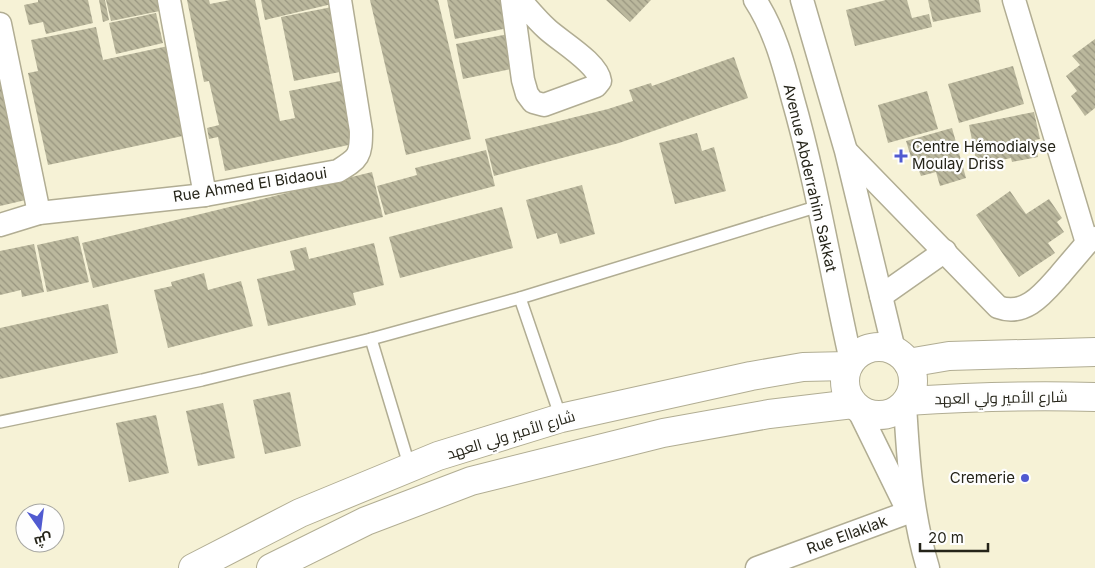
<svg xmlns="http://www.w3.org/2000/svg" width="1095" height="568" viewBox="0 0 1095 568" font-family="Inter,Cairo,sans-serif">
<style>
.building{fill:url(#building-back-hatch)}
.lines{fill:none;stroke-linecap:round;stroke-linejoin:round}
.lane-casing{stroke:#b1ad93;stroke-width:14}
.street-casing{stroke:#b1ad93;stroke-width:25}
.secondary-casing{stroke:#b1ad93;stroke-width:30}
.lane{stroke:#fff;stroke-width:11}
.street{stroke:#fff;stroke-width:22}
.secondary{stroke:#fff;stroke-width:28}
.poi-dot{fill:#505ad0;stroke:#fefefe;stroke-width:2}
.labels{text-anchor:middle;stroke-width:4.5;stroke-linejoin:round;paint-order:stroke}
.poi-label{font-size:15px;fill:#252419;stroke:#fefefe;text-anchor:start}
.street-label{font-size:15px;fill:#252419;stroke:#fefefe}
</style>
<defs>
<pattern id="building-back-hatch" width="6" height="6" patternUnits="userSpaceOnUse" patternTransform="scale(1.25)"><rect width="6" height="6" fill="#bbb89d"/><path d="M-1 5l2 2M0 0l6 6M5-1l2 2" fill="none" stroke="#98957f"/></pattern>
</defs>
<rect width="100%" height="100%" fill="#f6f2d6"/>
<g class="building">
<polygon points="38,0 88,0 93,23 46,34 43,22 29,25 24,5 38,2"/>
<polygon points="99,0 105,0 109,20 103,22"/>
<polygon points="106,0 157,0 160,11 111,21"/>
<polygon points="187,0 209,0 210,4 230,0 255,0 280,121 295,118 289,91 345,80 358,143 225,171 218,137 209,139 207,128 219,125 209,81 204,82"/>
<polygon points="261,0 335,0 336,3 265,20"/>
<polygon points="370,0 438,0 471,139 406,155"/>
<polygon points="447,0 501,0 508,28 455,39"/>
<polygon points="606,0 651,0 630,22"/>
<polygon points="886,0 907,0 912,18 929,14 932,27 855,46 846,10"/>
<polygon points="928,0 979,0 981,12 933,22"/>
<polygon points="337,6 350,70 294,81 281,17"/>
<polygon points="156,13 163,43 116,54 109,23"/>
<polygon points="96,27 103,60 168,46 187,135 48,165 28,73 38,71 31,40"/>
<polygon points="514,33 521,67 463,79 456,44"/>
<polygon points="1095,39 1095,108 1085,116 1071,96 1077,91 1066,76 1080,65 1072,56"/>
<polygon points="734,57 748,98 619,143 494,176 485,139 608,109 633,101 629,90 651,83 652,86"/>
<polygon points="1013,66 1024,104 959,123 948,84"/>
<polygon points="0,79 30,199 0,206"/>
<polygon points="927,91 938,129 888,143 878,105"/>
<polygon points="1034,112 1040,139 1035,140 1038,157 1012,162 1011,158 977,165 969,125"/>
<polygon points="952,128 966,178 940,186 936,172 921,176 917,166 914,167 906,141"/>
<polygon points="697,133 702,151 714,147 726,191 675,204 659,143"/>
<polygon points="486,150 495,186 385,215 377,186 417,175 415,168"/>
<polygon points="372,172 383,217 93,288 82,243"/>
<polygon points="582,185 595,234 560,244 557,233 537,239 526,200"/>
<polygon points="1010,191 1026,214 1049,199 1062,218 1057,222 1064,232 1048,243 1055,253 1019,277 976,215"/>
<polygon points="502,207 513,248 400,278 389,237"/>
<polygon points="78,236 89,282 47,292 37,245"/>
<polygon points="374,243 384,285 353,293 356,305 268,326 257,279 295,270 290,251 306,247 309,259"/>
<polygon points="34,244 44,292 22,297 21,290 0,295 0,251"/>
<polygon points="204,273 208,290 241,281 253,326 168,348 154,290 172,286 171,282"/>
<polygon points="108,304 118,353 0,379 0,328"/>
<polygon points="290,392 301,446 265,454 253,400"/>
<polygon points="223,403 235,458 198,466 186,411"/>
<polygon points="156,415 169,473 129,482 116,423"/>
</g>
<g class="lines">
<g class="lane-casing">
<g id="lane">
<polyline points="520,298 561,418"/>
<polyline points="371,339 410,468"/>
<polyline points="0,422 202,380 371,339 520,298 819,206"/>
</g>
</g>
<g class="street-casing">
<g id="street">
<polyline points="169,0 205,195"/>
<path d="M512,0L523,80L527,94L533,102L544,105L596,86L600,81C598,63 561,42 547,29C537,20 529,10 520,0"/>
<path d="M755,0C774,29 783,62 792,96C817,183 831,273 851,361"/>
<polyline points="802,0 846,151 894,350"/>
<polyline points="1014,0 1087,243"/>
<polyline points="0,24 39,213"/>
<path d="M847,152L998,307C1025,317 1043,294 1059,276C1068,265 1078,254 1087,243L1095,238"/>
<path d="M0,225L39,213L205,195L338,171C359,158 361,156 361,131L340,0"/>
<polyline points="881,296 945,251"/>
<path d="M905,404C908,459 912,515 928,568"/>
<polyline points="858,409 909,513"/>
<polyline points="757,568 909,512"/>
</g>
</g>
<g class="secondary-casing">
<g id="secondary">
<circle cx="879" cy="381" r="34"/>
<polyline points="908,363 949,356 1095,352"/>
<path d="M907,401C969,397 1033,395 1095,397"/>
<polyline points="193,568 300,513 438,456 561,418 751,376 803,367 848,366"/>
<polyline points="271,568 366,521 471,481 663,433 769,414 853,404"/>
</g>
</g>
<use href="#lane" class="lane"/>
<use href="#street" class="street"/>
<use href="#secondary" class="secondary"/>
</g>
<g class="poi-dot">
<path d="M898.5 148.5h5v5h5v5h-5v5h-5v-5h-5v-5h5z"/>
<circle cx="1025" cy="478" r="5"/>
</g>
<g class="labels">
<g class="poi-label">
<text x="912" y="152">Centre Hémodialyse<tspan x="912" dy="17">Moulay Driss</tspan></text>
<text x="1015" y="483" text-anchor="end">Cremerie</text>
</g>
<g class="street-label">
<text transform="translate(810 178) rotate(77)" y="5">Avenue Abderrahim Sakkat</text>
<text transform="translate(250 185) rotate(-9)" y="5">Rue Ahmed El Bidaoui</text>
<text transform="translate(1001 398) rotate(-1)" y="5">شارع الأمير ولي العهد</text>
<text transform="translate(511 435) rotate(-17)" y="5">شارع الأمير ولي العهد</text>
<text transform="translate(847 535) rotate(-20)" y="5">Rue Ellaklak</text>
</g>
</g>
<g transform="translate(40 528) rotate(166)"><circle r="24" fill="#fefefe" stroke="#a7a7a2"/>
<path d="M0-4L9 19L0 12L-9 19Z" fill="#505ad0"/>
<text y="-8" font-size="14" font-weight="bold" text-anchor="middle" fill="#252419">ش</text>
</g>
<path d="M920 543v8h68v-8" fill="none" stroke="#252419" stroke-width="2.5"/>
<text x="928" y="543" font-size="15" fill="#252419" stroke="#fefefe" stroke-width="4" paint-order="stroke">20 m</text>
</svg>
